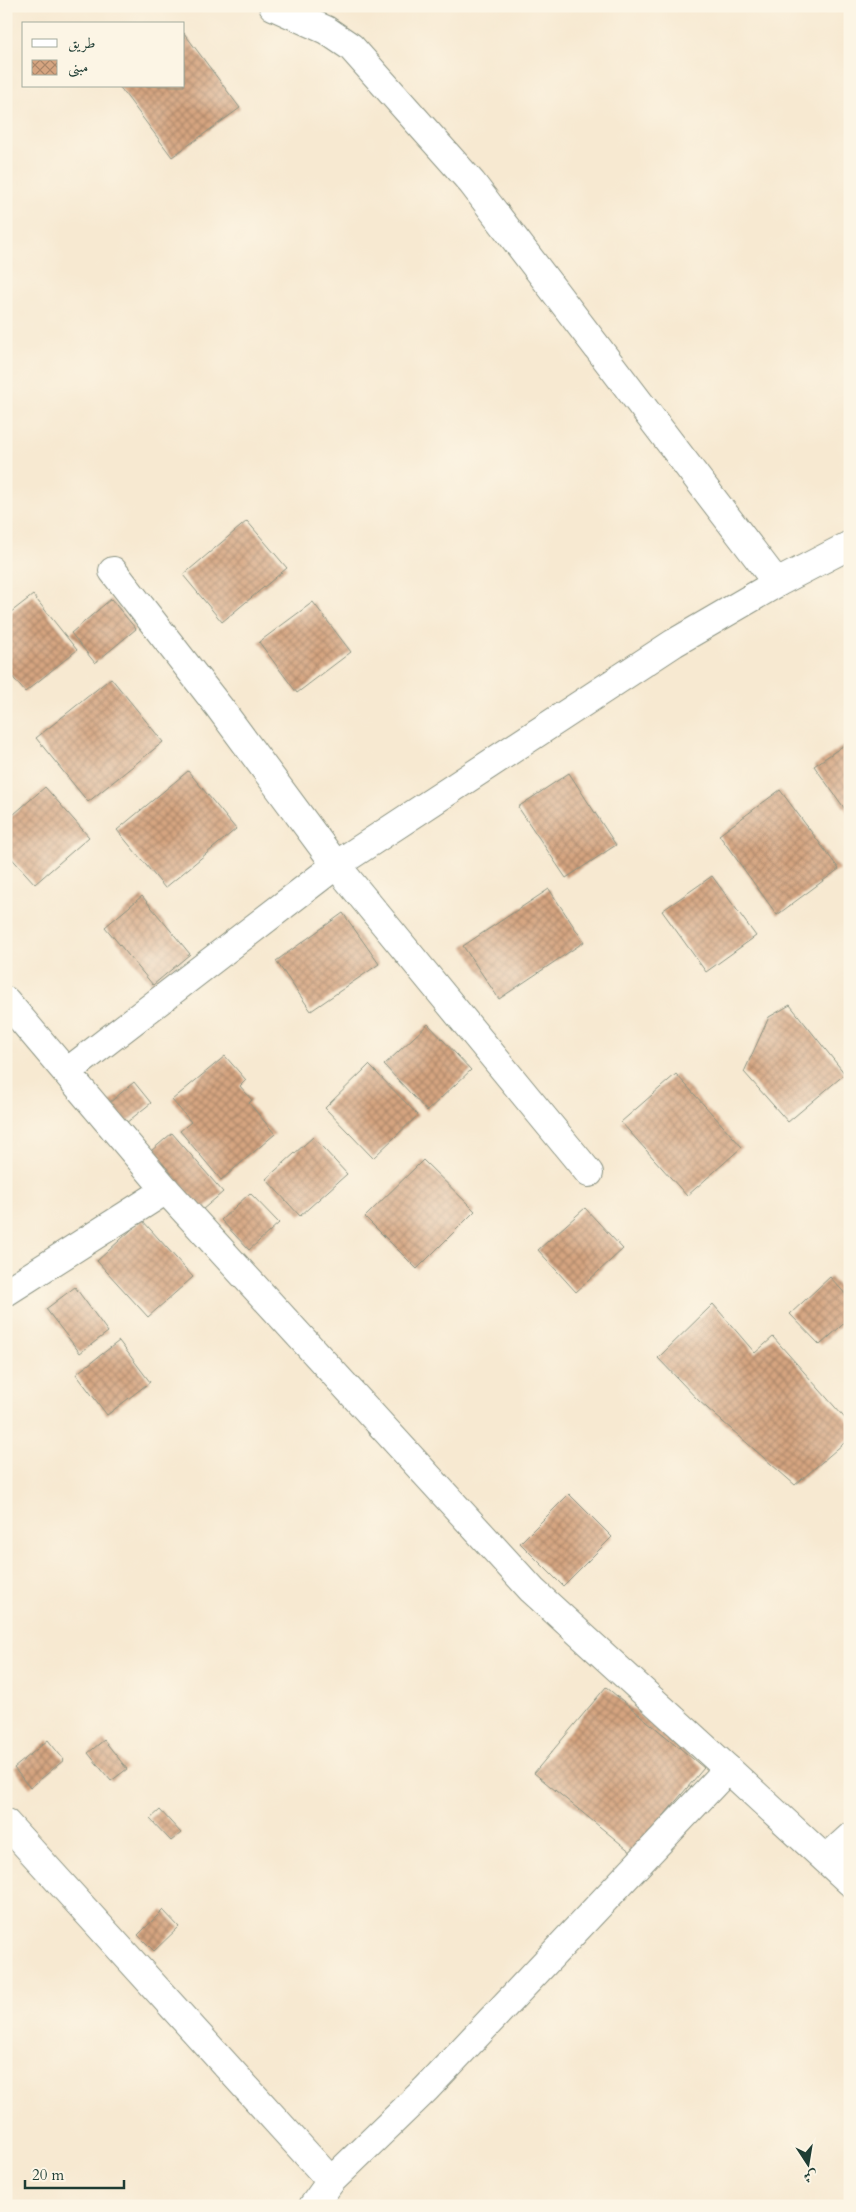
<svg xmlns="http://www.w3.org/2000/svg" width="856" height="2212" viewBox="0 0 856 2212" font-family="Cardo,Amiri,serif">
<style>
.building{fill:url(#building-cross-hatch)}
.lines{fill:none;stroke-linecap:round;stroke-linejoin:round}
.minor-casing{stroke:#8b9382;stroke-width:30}
.minor{stroke:#fff;stroke-width:28}
</style>
<defs>
<pattern id="building-cross-hatch" width="8" height="8" patternUnits="userSpaceOnUse" patternTransform="scale(1.25)"><rect width="8" height="8" fill="#d5a480"/><path d="M0 0l8 8M0 8l8-8" fill="none" stroke="#ac876a"/></pattern>
</defs>
<rect width="100%" height="100%" fill="#fcf5e5"/>
<filter id="ink" filterUnits="userSpaceOnUse"><feTurbulence type="fractalNoise" baseFrequency=".02" numOctaves="2"/><feDisplacementMap in="SourceGraphic" scale="10" xChannelSelector="R" yChannelSelector="G"/><feConvolveMatrix kernelMatrix="1 2 1 2 8 2 1 2 1" color-interpolation-filters="sRGB"/></filter>
<filter id="wash" filterUnits="userSpaceOnUse"><feTurbulence type="fractalNoise" baseFrequency=".0096" numOctaves="4" result="noise"/><feDisplacementMap in="SourceGraphic" scale="20" xChannelSelector="R" yChannelSelector="G"/><feGaussianBlur stdDeviation="1.12" result="paint"/><feColorMatrix in="noise" values="0 0 0 0 0 0 0 0 0 0 0 0 0 0 0 0 0 1.4 0 .05"/><feComposite in="paint" operator="in"/></filter>
<g filter="url(#wash)">
<rect width="100%" height="100%" fill="#f7e9d1"/>
<g id="blocks">
<g class="building">
<polygon points="184,33 240,108 172,157 119,86 184,86"/>
<polygon points="247,521 287,568 222,622 183,575"/>
<polygon points="33,595 77,650 25,692 6,669 6,616"/>
<polygon points="111,599 136,629 95,663 71,633"/>
<polygon points="313,602 351,652 297,693 259,642"/>
<polygon points="111,678 163,742 88,802 36,738"/>
<polygon points="850,741 850,816 814,766"/>
<polygon points="188,771 236,829 165,888 117,830"/>
<polygon points="569,773 616,845 566,878 518,807"/>
<polygon points="45,787 89,837 35,884 6,852 6,821"/>
<polygon points="780,790 839,869 777,915 719,835"/>
<polygon points="712,876 756,936 706,972 662,911"/>
<polygon points="549,889 584,942 499,999 463,946"/>
<polygon points="142,896 190,954 153,985 105,927"/>
<polygon points="343,913 379,964 311,1011 276,961"/>
<polygon points="790,1005 845,1074 788,1122 744,1072 769,1017"/>
<polygon points="428,1024 471,1070 427,1111 384,1065"/>
<polygon points="225,1056 246,1080 240,1086 252,1100 249,1103 275,1134 221,1180 180,1131 191,1122 172,1100"/>
<polygon points="369,1065 418,1115 373,1158 325,1108"/>
<polygon points="676,1074 742,1147 687,1196 621,1122"/>
<polygon points="134,1082 151,1103 126,1123 109,1103"/>
<polygon points="172,1133 223,1192 202,1210 151,1151"/>
<polygon points="313,1137 347,1174 300,1216 266,1179"/>
<polygon points="423,1160 475,1211 417,1269 365,1217"/>
<polygon points="250,1193 279,1223 249,1250 221,1220"/>
<polygon points="585,1208 623,1249 576,1292 538,1250"/>
<polygon points="142,1220 193,1277 148,1317 97,1261"/>
<polygon points="830,1277 850,1299 850,1318 820,1345 790,1314"/>
<polygon points="75,1287 108,1332 80,1353 46,1309"/>
<polygon points="713,1304 755,1353 773,1337 850,1424 850,1438 795,1485 699,1401 658,1358"/>
<polygon points="119,1341 150,1382 107,1415 76,1374"/>
<polygon points="569,1494 612,1537 563,1586 520,1543"/>
<polygon points="606,1687 704,1768 632,1853 534,1773"/>
<polygon points="48,1740 64,1760 30,1788 14,1768"/>
<polygon points="104,1740 127,1769 111,1781 88,1753"/>
<polygon points="160,1810 181,1833 171,1841 150,1819"/>
<polygon points="163,1910 179,1927 154,1951 138,1935"/>
</g>
</g>
</g>
<g filter="url(#ink)">
<use href="#blocks" fill-opacity="0" stroke="#8b9382" stroke-width="1"/>
<g class="lines">
<g class="minor-casing">
<g id="minor">
<polyline points="273,6 326,30 351,47 472,183 777,583"/>
<polyline points="113,571 219,707 336,865 589,1173"/>
<polyline points="6,1001 166,1190 532,1590 728,1769 426,2089 331,2181 313,2206"/>
<polyline points="67,1072 336,865 674,643 777,583 850,545"/>
<polyline points="6,1292 166,1190"/>
<polyline points="728,1769 850,1882"/>
<polyline points="6,1823 331,2181"/>
<polyline points="826,1859 850,1837"/>
</g>
</g>
<use href="#minor" class="minor"/>
</g>
</g>
<rect width="856" height="2212" fill="none" stroke="#fcf5e5" stroke-width="25"/>
<rect x="22" y="22" width="162" height="65" fill="#fcf5e5" stroke="#a4ab9e"/>
<rect x="32" y="39" width="25" height="8" fill="#ffffff" stroke="#a4ab9e"/>
<text x="68" y="48" font-size="15" fill="#1f3d34">طريق</text>
<rect x="32" y="60" width="25" height="15" fill="url(#building-cross-hatch)" stroke="#a4ab9e"/>
<text x="68" y="72" font-size="15" fill="#1f3d34">مبنى</text>
<g transform="translate(808 2164) rotate(168)" stroke="#fcf5e5" stroke-width="4" paint-order="stroke">
<path d="M0-4L9 19L0 12L-9 19Z" fill="#1f3d34"/>
<text y="-8" font-size="14" font-weight="bold" text-anchor="middle" fill="#1f3d34">ش</text>
</g>
<path d="M25 2180v8h99v-8" fill="none" stroke="#1f3d34" stroke-width="2.5"/>
<text x="32" y="2180" font-size="15" fill="#1f3d34" stroke="#fcf5e5" stroke-width="4" paint-order="stroke">20 m</text>
</svg>
